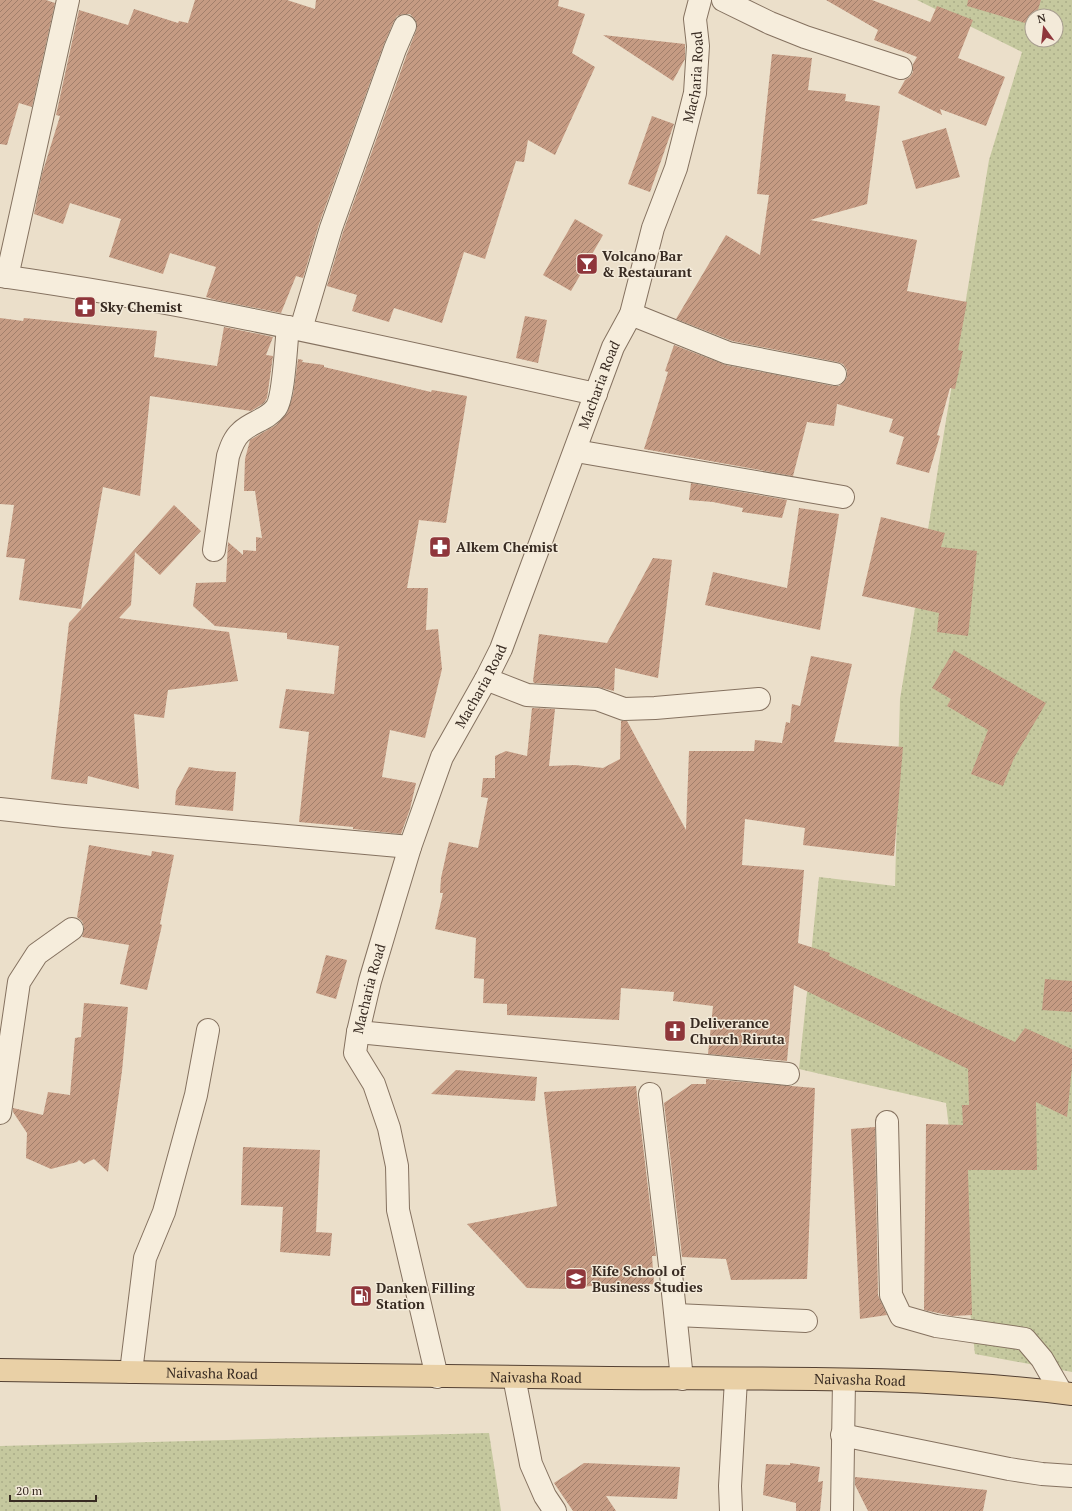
<svg xmlns="http://www.w3.org/2000/svg" width="1072" height="1511" viewBox="0 0 1072 1511" font-family="'PT Serif',serif">
<style>
.park{fill:url(#park-dots);fill-rule:evenodd}
.building{fill:url(#building-hatch)}
.lines{fill:none;stroke-linecap:round;stroke-linejoin:round}
.minor-casing{stroke:#857260;stroke-width:24}
.major-casing{stroke:#544133;stroke-width:24}
.minor{stroke:#f6eddc;stroke-width:22}
.major{stroke:#e9d0a6;stroke-width:22}
.labels{text-anchor:middle;stroke-width:3;stroke-linejoin:round;paint-order:stroke}
.street-label{font-size:14px;fill:#382b22;stroke:#f3ead9}
.poi-label{font-size:14px;font-weight:bold;fill:#382b22;stroke:#f3ead9;text-anchor:start}
</style>
<defs>
<pattern id="park-dots" width="8" height="8" patternUnits="userSpaceOnUse"><rect width="8" height="8" fill="#c5c89e"/><path d="M2 2h.1M6 6h.1" fill="none" stroke="#aaac88" stroke-width="1.8" stroke-linecap="round"/></pattern>
<pattern id="building-hatch" width="6" height="6" patternUnits="userSpaceOnUse"><rect width="6" height="6" fill="#c59b83"/><path d="M-1 1l2-2M0 6l6-6M5 7l2-2" fill="none" stroke="#a17f6b"/></pattern>
</defs>
<rect width="100%" height="100%" fill="#ebdfca"/>
<g class="park">
<path d="M917,0H1072V1372L975,1354L946,1103L799,1069L819,877L895,886L900,699L989,160L1022,52ZM1032,16H1056V40H1032Z"/>
<polygon points="489,1433 501,1511 0,1511 0,1446"/>
</g>
<g class="building">
<polygon points="0,0 46,0 55,3 32,107 19,103 7,145 0,144"/>
<polygon points="195,0 287,0 315,9 316,0 559,0 558,6 585,14 572,53 595,67 555,155 528,140 524,162 516,161 485,259 464,252 442,323 394,308 389,322 352,311 357,295 327,286 343,232 407,54 416,31 417,25 415,19 410,14 403,14 397,16 394,21 384,44 319,224 303,278 296,276 281,313 216,300 206,297 216,267 170,253 163,274 109,257 121,219 70,203 63,224 34,214 42,174 60,116 56,115 79,10 128,25 134,9 178,23 179,21 188,23"/>
<polygon points="826,0 872,0 930,22 937,6 973,20 958,58 1005,77 986,126 940,109 942,115 898,93 905,80 910,77 913,72 913,64 917,57 874,40 878,30"/>
<polygon points="968,0 1041,0 1036,16 1032,16 1032,25 967,6"/>
<polygon points="603,35 685,44 685,59 673,81"/>
<polygon points="772,54 812,58 808,90 846,94 845,101 880,106 867,204 810,220 917,240 907,291 967,302 958,350 963,351 955,389 950,388 937,435 940,436 929,473 896,464 904,437 889,432 893,419 837,404 834,426 807,422 793,476 644,449 668,372 665,371 674,345 726,365 833,386 839,386 844,382 847,377 847,370 843,364 837,362 732,341 676,319 726,235 760,255 769,195 757,194"/>
<polygon points="652,116 674,124 650,192 628,184"/>
<polygon points="946,128 960,177 916,189 902,141"/>
<polygon points="575,219 603,235 571,291 543,275"/>
<polygon points="525,316 547,320 538,363 516,358"/>
<polygon points="0,318 23,321 24,318 157,331 154,357 217,366 224,327 273,337 266,355 273,356 267,398 264,403 251,411 150,396 140,496 103,487 81,609 19,600 25,559 6,557 14,505 0,504"/>
<polygon points="298,359 303,360 302,362 324,365 324,367 431,392 432,390 467,396 446,523 419,520 407,588 428,588 426,630 438,629 442,669 425,738 390,730 382,777 416,783 410,809 401,834 353,829 353,827 299,822 309,732 279,728 286,689 334,694 339,646 287,639 287,633 215,626 193,606 196,583 226,582 228,542 243,555 243,550 256,551 256,537 262,538 255,491 244,491 245,459 250,440 276,425 287,413 293,395"/>
<polygon points="691,483 787,500 782,518 742,512 743,508 713,502 689,500"/>
<polygon points="174,505 201,531 160,575 135,552 131,605 119,618 229,632 238,681 168,690 164,718 134,714 139,789 88,776 87,784 51,779 69,623"/>
<polygon points="799,508 839,514 820,630 705,605 713,572 787,588"/>
<polygon points="881,517 945,533 941,547 977,551 968,636 937,632 939,613 862,596"/>
<polygon points="653,558 672,560 658,678 615,668 614,691 598,687 534,683 533,681 539,634 607,643"/>
<polygon points="954,650 1046,703 1014,758 1003,786 971,774 988,730 947,706 951,699 932,688"/>
<polygon points="811,656 852,664 834,742 903,747 894,856 803,845 805,828 745,819 742,865 804,870 798,943 830,953 829,956 1015,1042 1025,1028 1072,1049 1072,1067 1067,1117 1036,1102 1037,1170 968,1170 972,1315 952,1316 924,1310 926,1124 963,1125 962,1105 969,1105 968,1069 794,985 787,1061 708,1054 713,1006 673,1001 674,992 621,988 619,1020 507,1015 507,1004 483,1003 484,979 474,978 476,938 435,929 443,893 440,893 441,878 449,842 478,848 488,798 481,797 483,778 495,778 495,756 506,751 527,756 532,708 555,709 549,766 575,765 603,768 620,759 621,721 627,721 686,830 689,751 754,751 755,740 782,743 786,722 790,723 792,704 800,706"/>
<polygon points="189,767 216,771 236,772 233,811 175,805 176,791"/>
<polygon points="89,845 151,856 152,851 174,855 160,924 162,925 147,990 120,984 129,945 82,937 83,934 84,927 82,921 77,917"/>
<polygon points="326,955 347,960 336,999 316,993"/>
<polygon points="1045,979 1072,981 1072,1012 1042,1010"/>
<polygon points="84,1003 128,1007 122,1071 108,1172 94,1159 84,1164 79,1160 77,1162 51,1169 26,1158 27,1133 13,1112 13,1108 43,1115 48,1092 70,1095 75,1038 81,1037"/>
<polygon points="456,1070 537,1077 535,1101 431,1094"/>
<polygon points="706,1079 815,1088 807,1279 731,1280 726,1259 682,1257 664,1103 692,1084 706,1084"/>
<polygon points="636,1086 656,1256 652,1256 654,1284 618,1287 618,1283 564,1289 527,1288 467,1224 557,1206 544,1092"/>
<polygon points="875,1127 878,1295 887,1315 860,1319 851,1129"/>
<polygon points="243,1147 320,1150 316,1232 332,1233 330,1256 280,1252 283,1207 241,1205"/>
<polygon points="584,1463 680,1467 677,1499 606,1496 616,1511 573,1511 554,1483"/>
<polygon points="790,1463 820,1467 818,1482 823,1481 820,1511 796,1511 796,1503 763,1495 766,1464 790,1465"/>
<polygon points="855,1477 987,1490 983,1511 868,1511 855,1485"/>
</g>
<g class="lines">
<g class="minor-casing">
<g id="minor">
<polyline points="723,0 770,23 805,37 901,68"/>
<path d="M0,276C201,304 398,351 596,394"/>
<polyline points="7,277 68,0"/>
<polyline points="631,314 728,353 835,374"/>
<polyline points="301,329 331,228 395,49 405,26"/>
<polyline points="576,451 843,497"/>
<path d="M214,550L228,456C231,447 234,438 241,432C251,422 267,420 276,408C284,397 286,343 288,327"/>
<polyline points="486,679 527,695 597,699 624,709 655,708 759,699"/>
<polyline points="0,809 64,816 410,847"/>
<polyline points="358,1032 788,1074"/>
<polyline points="650,1094 671,1274 682,1379"/>
<polyline points="0,1113 19,982 37,954 72,929"/>
<polyline points="887,1122 891,1295 901,1316 936,1326 1025,1339 1042,1359 1061,1392"/>
<polyline points="676,1315 806,1321"/>
<polyline points="131,1372 145,1258 164,1212 196,1095 208,1030"/>
<path id="s1" d="M437,1377L398,1210L397,1166L389,1128L374,1084L355,1053L358,1032L370,981L394,900L410,847L442,757L486,679L501,649L613,347L631,314L653,228L676,168L695,93L698,46L695,19L700,0"/>
<polyline points="514,1377 531,1464 545,1496 555,1511"/>
<polyline points="842,1435 1009,1469 1042,1474 1072,1476"/>
<polyline points="731,1511 730,1486 736,1379"/>
<polyline points="842,1511 844,1380"/>
</g>
</g>
<g class="major-casing">
<g id="major">
<path id="s2" d="M0,1370C203,1373 406,1377 609,1378C763,1379 919,1375 1072,1394"/>
</g>
</g>
<use href="#minor" class="minor"/>
<use href="#major" class="major"/>
</g>
<defs>
<g id="bar-square" transform="scale(1.15)"><rect x="-9" y="-9" width="18" height="18" rx="4" fill="#8f363b" stroke="#f3ead9"/><path d="M-6-5H6L.8 .8V4.5H3.5V6h-7V4.5H-.8V.8Z" fill="#fff"/></g>
<g id="pharmacy-square" transform="scale(1.15)"><rect x="-9" y="-9" width="18" height="18" rx="4" fill="#8f363b" stroke="#f3ead9"/><path d="M-2-6h4v4h4v4h-4v4h-4v-4h-4v-4h4Z" fill="#fff"/></g>
<g id="church-square" transform="scale(1.15)"><rect x="-9" y="-9" width="18" height="18" rx="4" fill="#8f363b" stroke="#f3ead9"/><path d="M-1.2-6h2.4v3.5h3.3v2.4h-3.3V6h-2.4V-.1h-3.3v-2.4h3.3Z" fill="#fff"/></g>
<g id="school-square" transform="scale(1.15)"><rect x="-9" y="-9" width="18" height="18" rx="4" fill="#8f363b" stroke="#f3ead9"/><path d="M0-5L7-2L0 1L-7-2ZM-4 1L0 2.5L4 1V4Q0 6-4 4Z" fill="#fff"/></g>
<g id="fuel-square" transform="scale(1.15)"><rect x="-9" y="-9" width="18" height="18" rx="4" fill="#8f363b" stroke="#f3ead9"/><path d="M-5.5-6h7V0h2V4h1.3V-2.5L3-4.5l.8-.8L6-3V5H2.5V1h-1V6h-7ZM-4.2-4.7v3.2H.2V-4.7Z" fill="#fff"/></g>
</defs>
<g fill-rule="evenodd">
<use href="#bar-square" x="587" y="264"/>
<use href="#pharmacy-square" x="85" y="307"/>
<use href="#pharmacy-square" x="440" y="547"/>
<use href="#church-square" x="675" y="1031"/>
<use href="#school-square" x="576" y="1279"/>
<use href="#fuel-square" x="361" y="1296"/>
</g>
<g class="labels">
<g class="street-label">
<text dy="5" stroke="none"><textPath href="#s1" startOffset="1375">Macharia Road</textPath></text>
<text dy="5" stroke="none"><textPath href="#s1" startOffset="1051">Macharia Road</textPath></text>
<text dy="5" stroke="none"><textPath href="#s1" startOffset="727">Macharia Road</textPath></text>
<text dy="5" stroke="none"><textPath href="#s1" startOffset="403">Macharia Road</textPath></text>
<text dy="5" stroke="none"><textPath href="#s2" startOffset="212">Naivasha Road</textPath></text>
<text dy="5" stroke="none"><textPath href="#s2" startOffset="536">Naivasha Road</textPath></text>
<text dy="5" stroke="none"><textPath href="#s2" startOffset="860">Naivasha Road</textPath></text>
</g>
<g class="poi-label">
<text x="602" y="261">Volcano Bar<tspan x="602" dy="16">&amp; Restaurant</tspan></text>
<text x="100" y="312">Sky Chemist</text>
<text x="456" y="552">Alkem Chemist</text>
<text x="690" y="1028">Deliverance<tspan x="690" dy="16">Church Riruta</tspan></text>
<text x="592" y="1276">Kife School of<tspan x="592" dy="16">Business Studies</tspan></text>
<text x="376" y="1293">Danken Filling<tspan x="376" dy="16">Station</tspan></text>
</g>
</g>
<g transform="translate(1044 28) rotate(345)"><circle r="19" fill="#f3ead9" stroke="#a89e90"/>
<path d="M0-3L7 15L0 10L-7 15Z" fill="#8f363b"/>
<text y="-6" font-size="11" font-weight="bold" text-anchor="middle" fill="#382b22">N</text>
</g>
<path d="M10 1495v6h86v-6" fill="none" stroke="#382b22" stroke-width="2"/>
<text x="16" y="1495" font-size="12" fill="#382b22" stroke="#f3ead9" stroke-width="3" paint-order="stroke">20 m</text>
</svg>
